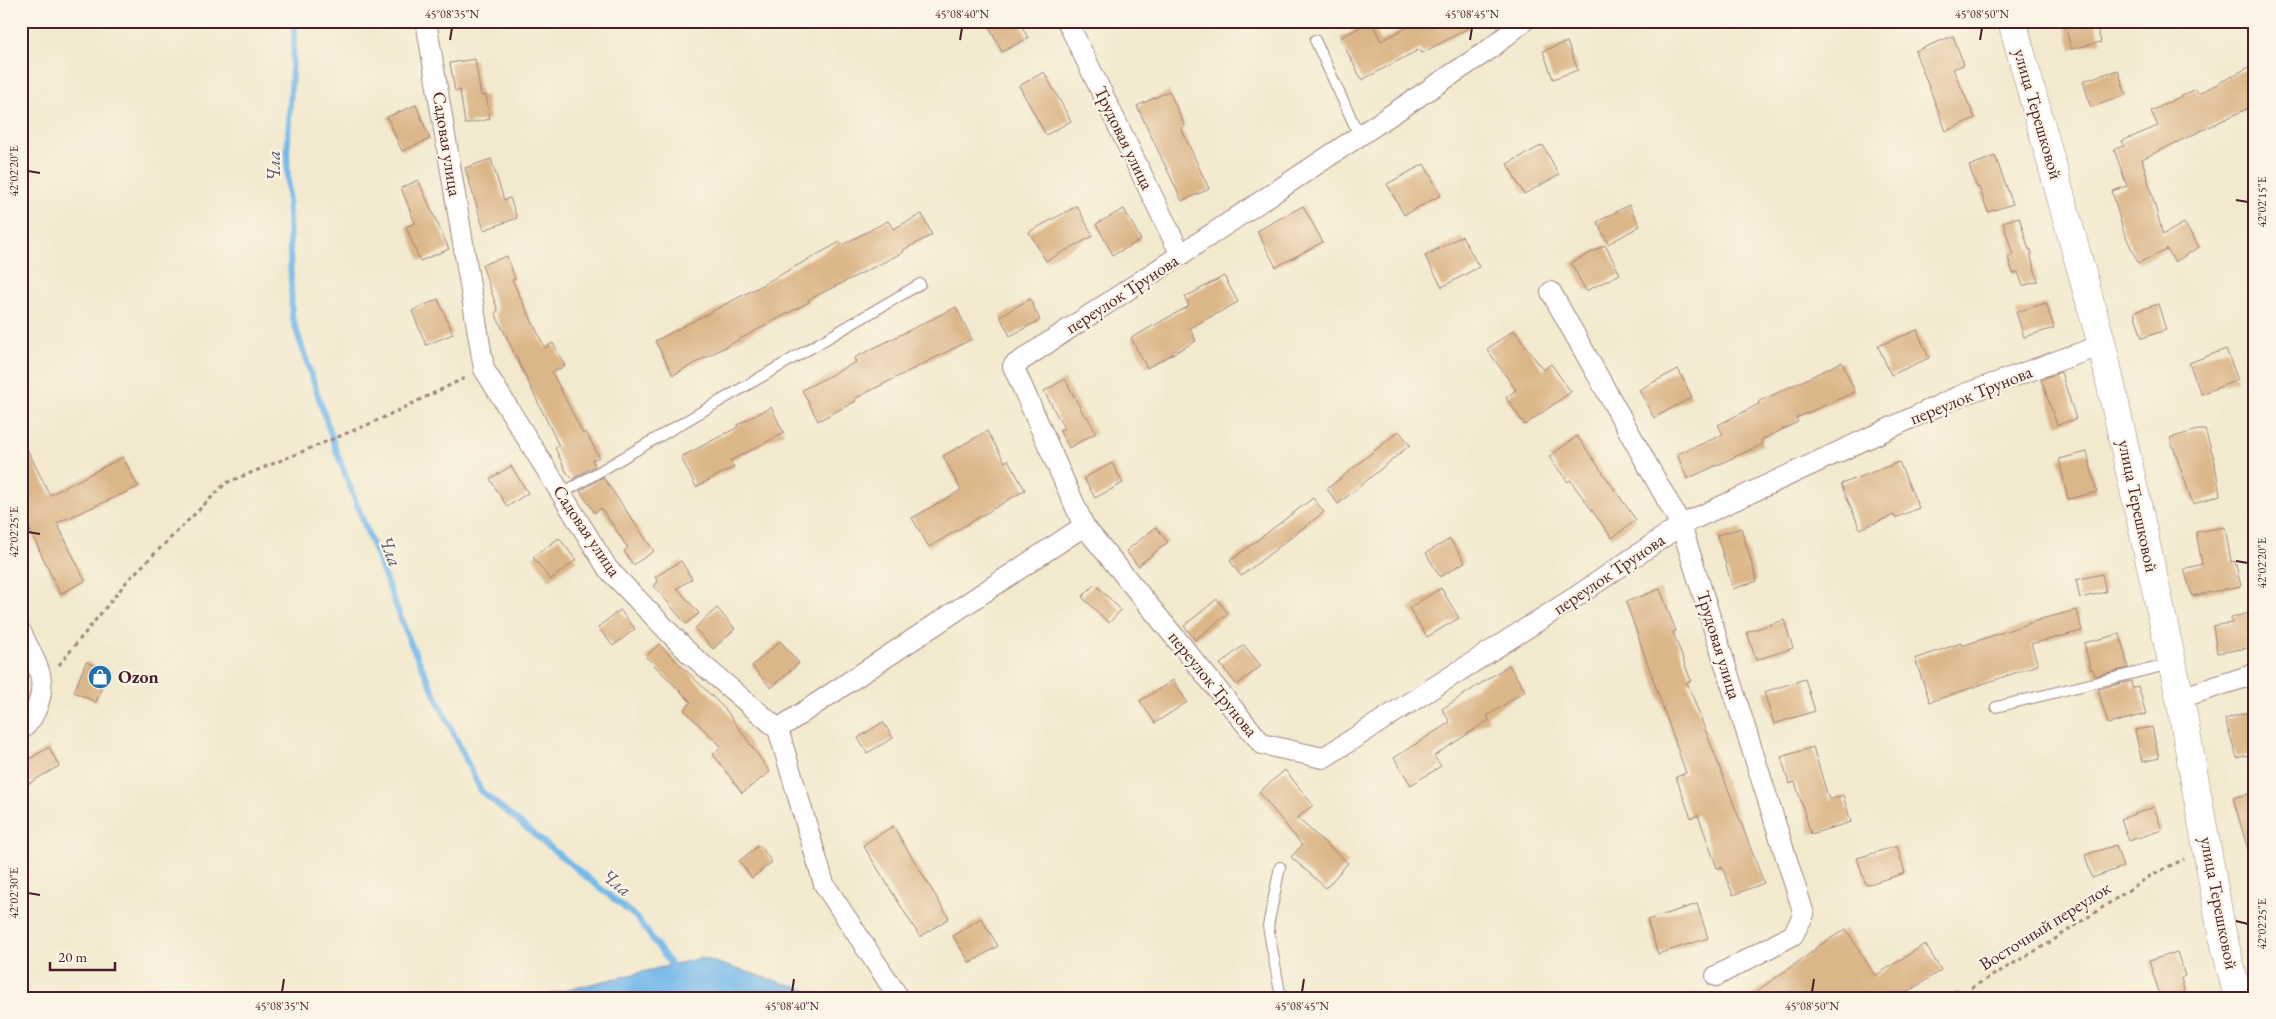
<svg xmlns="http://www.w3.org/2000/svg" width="2276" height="1019" viewBox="0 0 2276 1019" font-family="'EB Garamond',serif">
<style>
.water{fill:#75b9eb;stroke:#606c8b}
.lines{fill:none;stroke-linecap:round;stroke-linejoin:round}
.stream{stroke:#75b9eb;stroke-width:6}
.building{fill:#dbb688}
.lane-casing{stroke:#9e847c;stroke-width:12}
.street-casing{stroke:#9e847c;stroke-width:22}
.secondary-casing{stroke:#9e847c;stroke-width:29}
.path{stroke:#9e847c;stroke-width:3;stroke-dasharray:4 4;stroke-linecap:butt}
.lane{stroke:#fff;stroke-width:10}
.street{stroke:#fff;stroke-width:20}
.secondary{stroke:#fff;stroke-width:28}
.ticks{fill:none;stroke:#4a1f2b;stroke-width:2}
.labels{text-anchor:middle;stroke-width:4.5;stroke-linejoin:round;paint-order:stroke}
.street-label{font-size:18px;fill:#4a1f2b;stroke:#fcf5e5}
.poi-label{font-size:18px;font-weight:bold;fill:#4a1f2b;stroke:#fcf5e5;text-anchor:start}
.water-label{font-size:19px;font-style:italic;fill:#59556e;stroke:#fcf5e5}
.neatline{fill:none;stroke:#4a1f2b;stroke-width:2}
.ticks-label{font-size:12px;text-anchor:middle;fill:#4a1f2b}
</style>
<rect width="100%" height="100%" fill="#fcf5e5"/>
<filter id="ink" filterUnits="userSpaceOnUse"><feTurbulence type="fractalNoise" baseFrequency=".02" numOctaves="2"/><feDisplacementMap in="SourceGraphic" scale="10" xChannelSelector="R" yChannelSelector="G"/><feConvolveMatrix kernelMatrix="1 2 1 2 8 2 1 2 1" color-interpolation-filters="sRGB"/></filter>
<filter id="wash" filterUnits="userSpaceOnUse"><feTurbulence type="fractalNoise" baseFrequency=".0096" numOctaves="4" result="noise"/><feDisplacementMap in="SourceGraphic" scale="20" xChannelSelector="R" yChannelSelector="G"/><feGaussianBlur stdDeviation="1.12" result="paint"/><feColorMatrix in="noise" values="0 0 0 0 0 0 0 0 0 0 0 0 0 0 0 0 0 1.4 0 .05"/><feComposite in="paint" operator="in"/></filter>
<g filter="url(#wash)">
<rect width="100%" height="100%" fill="#f2e9ce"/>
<polygon class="water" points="701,958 815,993 819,998 533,998"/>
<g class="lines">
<polyline class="stream" points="295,21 287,154 292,317 337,453 410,642 481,791 637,918 672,966 672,975"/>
</g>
<g id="blocks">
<g class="building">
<polygon points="986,21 1019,21 1028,38 1002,52"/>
<polygon points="1371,21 1381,41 1419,21 1482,21 1422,53 1420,49 1362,80 1340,38"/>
<polygon points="2064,21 2095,21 2101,42 2071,49"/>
<polygon points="1953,36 1964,65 1953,69 1975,118 1946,131 1915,51"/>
<polygon points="1567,42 1578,70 1553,79 1543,51"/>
<polygon points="475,59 481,96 486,95 490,119 465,124 460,90 455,91 450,63"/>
<polygon points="2255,64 2255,105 2142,159 2163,235 2184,223 2199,247 2175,262 2166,248 2167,250 2138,263 2123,230 2112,191 2127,186 2114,149 2124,146 2122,141 2158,126 2151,111 2196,89 2198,94"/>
<polygon points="2118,70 2126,95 2091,107 2083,81"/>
<polygon points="1044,72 1071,121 1046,135 1019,86"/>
<polygon points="1169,91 1185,126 1181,128 1209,189 1182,201 1137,106"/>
<polygon points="416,105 430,139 402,151 387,117"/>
<polygon points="1543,145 1559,175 1524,194 1507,164"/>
<polygon points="1995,156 2013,204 1988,212 1979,187 1977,188 1969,166"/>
<polygon points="491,159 504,200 510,198 517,218 484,230 465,168"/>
<polygon points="1424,164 1441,195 1404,215 1387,184"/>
<polygon points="418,180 449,249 420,261 406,227 415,223 401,188"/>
<polygon points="1629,205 1640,226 1608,244 1597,222"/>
<polygon points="1077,206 1093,236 1046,261 1029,232"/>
<polygon points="1303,206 1323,242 1276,267 1257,231"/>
<polygon points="1124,209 1141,240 1113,255 1096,224"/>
<polygon points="922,214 932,235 903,250 904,252 808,300 809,302 673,375 655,341 753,290 840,242 842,245 888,221 893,229"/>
<polygon points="2019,217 2029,250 2031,249 2031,257 2038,281 2023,286 2018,272 2013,274 2008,257 2013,255 2003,222"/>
<polygon points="1462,236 1479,267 1442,287 1425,256"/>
<polygon points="1605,245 1620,274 1586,291 1571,263"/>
<polygon points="507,256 515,279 512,280 545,348 553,343 565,366 552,372 583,434 586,432 599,457 592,460 595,466 573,479 567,473 555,448 559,446 495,313 498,311 482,265"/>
<polygon points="1224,276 1238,302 1190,328 1196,341 1147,368 1131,338 1189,306 1185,297"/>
<polygon points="438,299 453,334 426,345 412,311"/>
<polygon points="1030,299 1040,320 1010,336 1000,316"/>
<polygon points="2046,303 2054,328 2024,337 2016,312"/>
<polygon points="2158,304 2166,330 2142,338 2134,312"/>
<polygon points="956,307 972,339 854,399 856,401 818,421 802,390 856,362 854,358"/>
<polygon points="1514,330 1543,370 1551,364 1571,392 1525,425 1506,398 1516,390 1487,349"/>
<polygon points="1917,330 1929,358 1891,375 1878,346"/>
<polygon points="2226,349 2238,380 2201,394 2189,363"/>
<polygon points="1842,362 1855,392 1796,418 1798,422 1761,440 1763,444 1687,479 1677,454 1723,435 1718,425 1759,404 1758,402"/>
<polygon points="1678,369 1692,397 1654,418 1639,390"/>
<polygon points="2061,372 2076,419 2057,425 2041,379"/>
<polygon points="1065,379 1085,417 1087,416 1096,433 1069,448 1059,430 1064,428 1044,391"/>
<polygon points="771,407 784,433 730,461 734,467 696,487 681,457 738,427 737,425"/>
<polygon points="2198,430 2205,430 2214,458 2220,495 2193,504 2170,438"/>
<polygon points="987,431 1005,462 1008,460 1025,490 929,547 912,518 961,490 943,456"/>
<polygon points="1399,431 1410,445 1338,504 1327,489"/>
<polygon points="1577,436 1636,520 1612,538 1570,480 1568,482 1549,457"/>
<polygon points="21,437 50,495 123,457 138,487 57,523 85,581 60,594 21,511"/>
<polygon points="2087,452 2097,492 2068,499 2059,459"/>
<polygon points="1899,462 1919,508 1895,518 1894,515 1860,529 1841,484"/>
<polygon points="1112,463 1123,483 1095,498 1084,478"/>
<polygon points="511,466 528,493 507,507 490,479"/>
<polygon points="603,477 654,551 633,565 624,551 628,548 601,508 595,513 580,491"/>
<polygon points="1313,498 1324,512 1241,576 1230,561"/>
<polygon points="1156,527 1168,542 1138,566 1126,551"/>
<polygon points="2225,527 2231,562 2235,561 2241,586 2192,596 2184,569 2202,564 2196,532"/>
<polygon points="1741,528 1757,581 1733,589 1717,535"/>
<polygon points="559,538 576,560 550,580 533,557"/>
<polygon points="1450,539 1465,562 1440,577 1426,553"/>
<polygon points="681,561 692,579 677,588 699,613 686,624 654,586 658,582 655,577"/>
<polygon points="2102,574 2106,592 2080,598 2076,580"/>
<polygon points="1095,584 1121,610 1109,623 1082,597"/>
<polygon points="1441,588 1459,618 1427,637 1409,608"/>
<polygon points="1660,589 1676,631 1673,632 1691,681 1687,682 1764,883 1733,895 1722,867 1717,868 1698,815 1691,818 1676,777 1686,773 1626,602"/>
<polygon points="1217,599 1228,614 1195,640 1184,626"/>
<polygon points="717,608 735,629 713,649 695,628"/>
<polygon points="620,610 635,629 613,646 598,627"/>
<polygon points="2077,610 2082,631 2031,644 2038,665 1930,702 1915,659 1961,643 1962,646 2045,618"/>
<polygon points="2251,613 2255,647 2217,653 2213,626 2232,623 2231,617"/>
<polygon points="1784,620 1793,648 1756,660 1747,632"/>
<polygon points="2120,634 2128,668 2095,676 2093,669 2091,670 2084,643"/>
<polygon points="780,641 799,663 771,688 752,666"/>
<polygon points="659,644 726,710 770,772 742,793 713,754 722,747 684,710 691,702 646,657"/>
<polygon points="1244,645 1261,666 1237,685 1220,664"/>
<polygon points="86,662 108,671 96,702 74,692"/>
<polygon points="1509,665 1525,691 1487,716 1489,720 1434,756 1441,766 1411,785 1394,758 1450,722 1442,709"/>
<polygon points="1805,679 1815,711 1774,724 1764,692"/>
<polygon points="1173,680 1187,702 1155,723 1140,701"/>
<polygon points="2131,681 2132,688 2138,686 2146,714 2108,724 2098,689"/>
<polygon points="2255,710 2255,753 2237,758 2225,719"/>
<polygon points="883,722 893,738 867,753 858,738"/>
<polygon points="2152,727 2159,758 2142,762 2135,730"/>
<polygon points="49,747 59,766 21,788 21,764"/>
<polygon points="1813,747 1829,800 1843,795 1851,822 1811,834 1795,782 1789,784 1781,757"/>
<polygon points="1285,770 1313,805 1297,818 1348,863 1326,888 1291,857 1302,845 1259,792"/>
<polygon points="2255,792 2255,856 2250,857 2233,798"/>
<polygon points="2154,807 2162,830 2129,841 2121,819"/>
<polygon points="893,826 949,918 920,937 863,845"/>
<polygon points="759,845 772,862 752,878 739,861"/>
<polygon points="2116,845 2123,867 2092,878 2085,855"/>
<polygon points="1897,846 1905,873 1866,885 1857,858"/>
<polygon points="1697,904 1708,938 1658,954 1647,920"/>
<polygon points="981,918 998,946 970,963 953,936"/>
<polygon points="1846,929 1875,976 1925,944 1941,970 1899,998 1747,998 1815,950 1815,948"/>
<polygon points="2177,952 2185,976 2181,978 2186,998 2161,998 2149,961"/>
</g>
</g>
</g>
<g filter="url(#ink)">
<use href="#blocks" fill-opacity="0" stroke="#9e847c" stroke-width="1"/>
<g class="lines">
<g class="lane-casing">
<g id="lane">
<polyline points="1315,40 1359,135"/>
<polyline points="561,494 920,284"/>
<polyline points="1996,707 2171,664"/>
<polyline points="1280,867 1268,926 1281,998"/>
<polyline points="1957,995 1958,998"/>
</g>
</g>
<g class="street-casing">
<g id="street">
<polyline points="426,21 484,369 608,569 690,654 778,729 824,884 899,998"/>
<polyline points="1067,21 1181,255"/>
<polyline points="1524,21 1490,49 1013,366 1084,526 1262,744 1323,758 1577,596 1681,525 1959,396 2102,345"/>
<polyline points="1551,292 1681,525 1804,914 1793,935 1716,976"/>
<path d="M21,632C27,645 36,660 40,674C45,693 36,718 21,730"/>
<polyline points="2180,698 2255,674"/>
<polyline points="778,729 1084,526"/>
</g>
</g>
<g class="secondary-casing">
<polyline id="secondary" points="2012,21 2102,345 2180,698 2221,928 2238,998"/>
</g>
<g class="path">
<polyline points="59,665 128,580 226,483 374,422 465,378"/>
<polyline points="1971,988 2049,943 2150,876 2184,859"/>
</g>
<use href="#lane" class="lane"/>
<use href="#street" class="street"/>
<use href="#secondary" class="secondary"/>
</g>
</g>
<path class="ticks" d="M450,40L452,28M960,40L962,28M1470,40L1472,28M1980,40L1982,28M28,171L40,173M2236,200L2248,202M28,532L40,534M2236,561L2248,563M28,893L40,895M2236,921L2248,924M282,992L284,979M792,992L794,979M1302,992L1304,979M1812,992L1814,979"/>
<defs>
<g id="shop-disc" transform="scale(1.25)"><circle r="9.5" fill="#1f6fb2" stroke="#fcf5e5"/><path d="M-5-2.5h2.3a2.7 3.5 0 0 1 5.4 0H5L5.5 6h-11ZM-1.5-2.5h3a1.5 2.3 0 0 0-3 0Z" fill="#fff"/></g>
</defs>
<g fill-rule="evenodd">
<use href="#shop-disc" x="100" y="677"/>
</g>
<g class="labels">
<g class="street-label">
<text transform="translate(2038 114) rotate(74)" y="6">улица Терешковой</text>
<text transform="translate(1124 138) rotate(64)" y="6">Трудовая улица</text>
<text transform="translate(447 144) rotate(81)" y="6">Садовая улица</text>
<text transform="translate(1122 294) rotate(-33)" y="6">переулок Трунова</text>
<text transform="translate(1971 395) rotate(-22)" y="6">переулок Трунова</text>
<text transform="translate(2138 506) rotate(78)" y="6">улица Терешковой</text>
<text transform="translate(587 531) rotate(56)" y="6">Садовая улица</text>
<text transform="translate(1609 574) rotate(-34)" y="6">переулок Трунова</text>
<text transform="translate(1719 645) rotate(73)" y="6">Трудовая улица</text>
<text transform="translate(1213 684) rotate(51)" y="6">переулок Трунова</text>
<text transform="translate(2219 903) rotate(79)" y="6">улица Терешковой</text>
<text transform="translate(2045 926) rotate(-32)" y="6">Восточный переулок</text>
</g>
<g class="poi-label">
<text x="118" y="683">Ozon</text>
</g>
<g class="water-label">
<text transform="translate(273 166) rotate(-90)" y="7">Чла</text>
<text transform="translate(391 551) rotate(69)" y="7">Чла</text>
<text transform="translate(617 882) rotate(39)" y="7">Чла</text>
</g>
</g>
<rect width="2276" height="1019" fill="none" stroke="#fcf5e5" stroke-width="55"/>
<path d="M50 962v8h65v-8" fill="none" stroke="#4a1f2b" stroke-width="2.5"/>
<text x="58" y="962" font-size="15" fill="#4a1f2b" stroke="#fcf5e5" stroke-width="4" paint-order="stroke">20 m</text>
<rect x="28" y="28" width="2220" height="964" class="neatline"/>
<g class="ticks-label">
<text x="452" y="18">45°08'35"N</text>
<text x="962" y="18">45°08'40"N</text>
<text x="1472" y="18">45°08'45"N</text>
<text x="1982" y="18">45°08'50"N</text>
<text transform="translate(14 171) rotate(-90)" y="4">42°02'20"E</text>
<text transform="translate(2262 202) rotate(-90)" y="4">42°02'15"E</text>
<text transform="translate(14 532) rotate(-90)" y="4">42°02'25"E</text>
<text transform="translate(2262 563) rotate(-90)" y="4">42°02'20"E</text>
<text transform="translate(14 893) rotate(-90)" y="4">42°02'30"E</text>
<text transform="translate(2262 924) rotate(-90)" y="4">42°02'25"E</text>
<text x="282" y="1010">45°08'35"N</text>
<text x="792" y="1010">45°08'40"N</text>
<text x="1302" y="1010">45°08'45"N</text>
<text x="1812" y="1010">45°08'50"N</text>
</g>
</svg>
